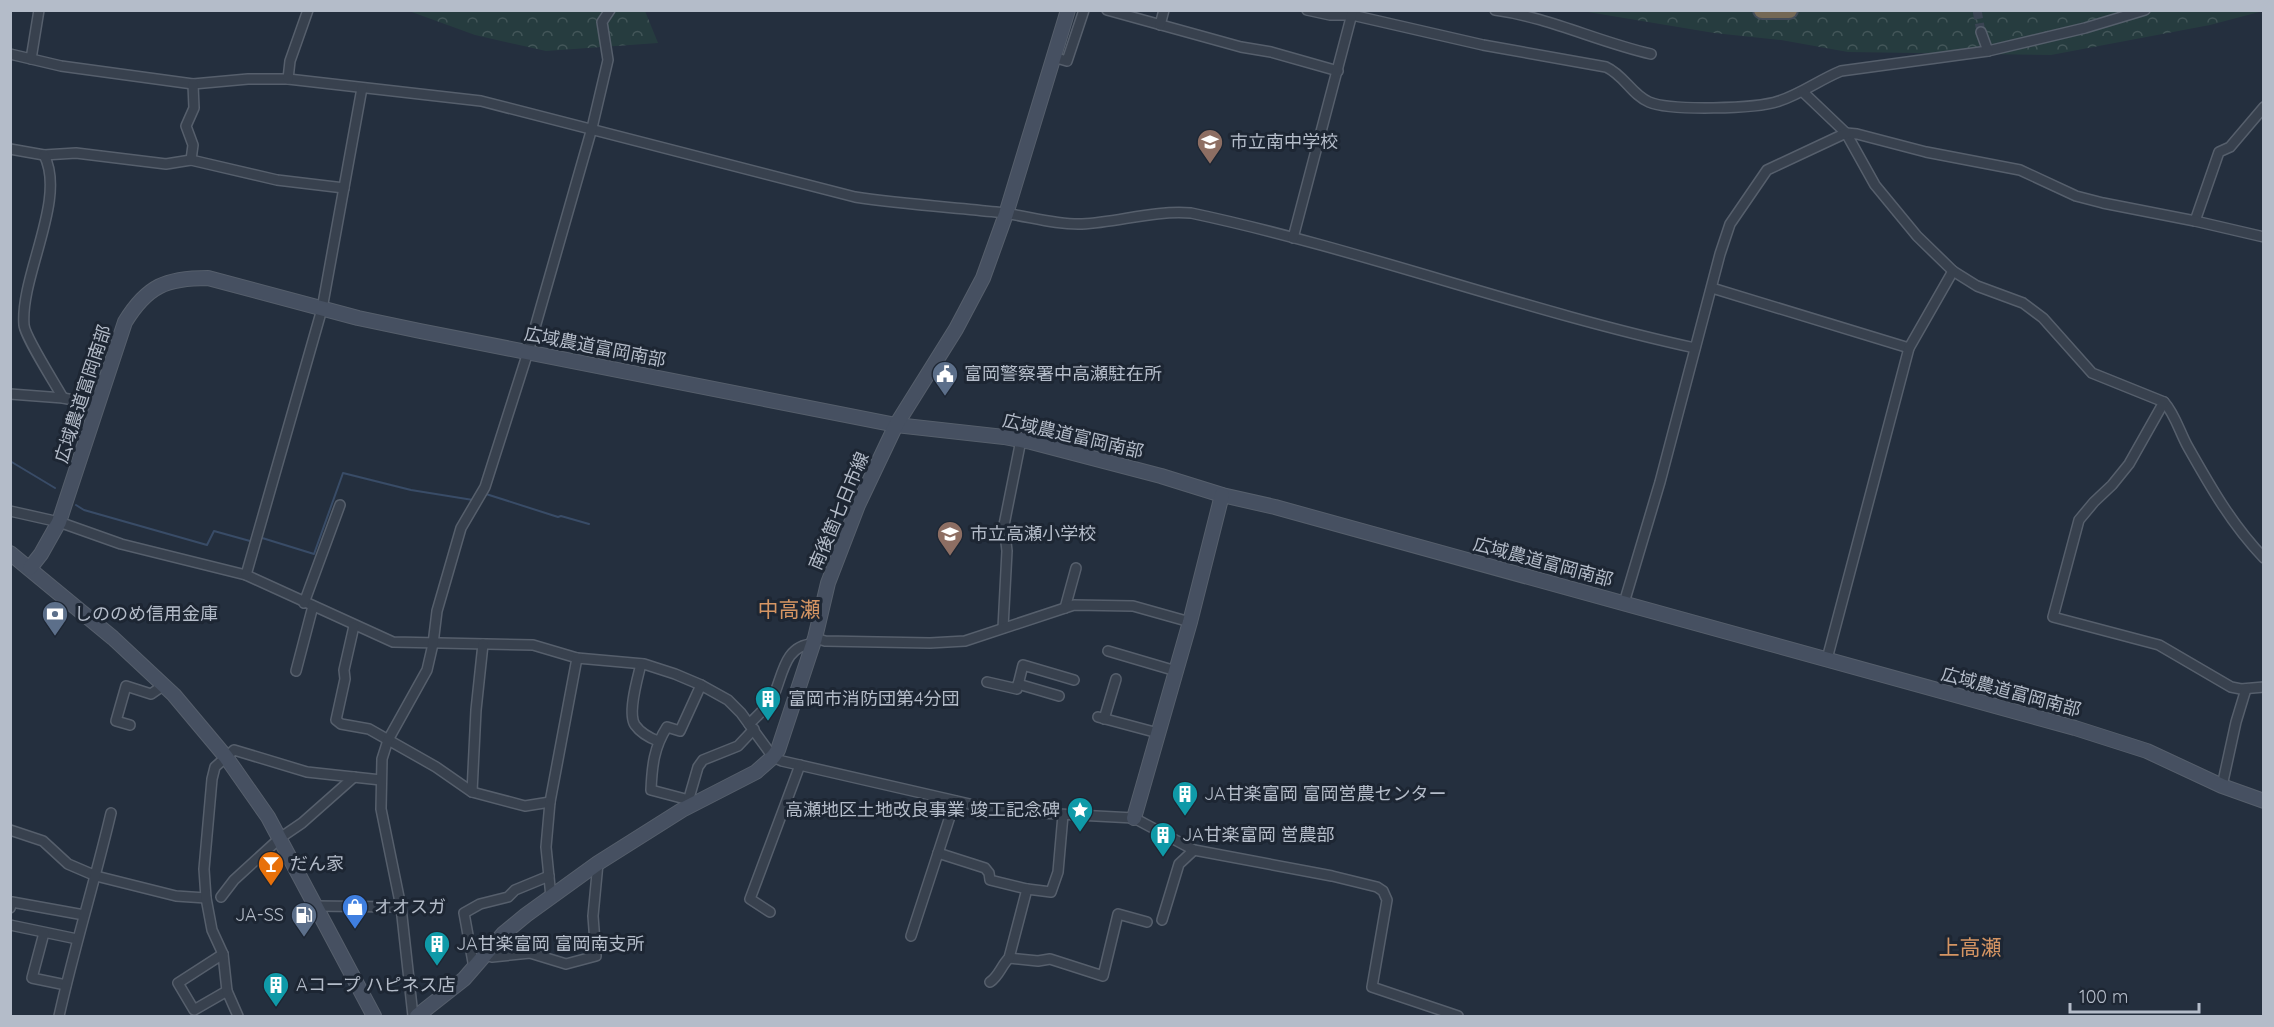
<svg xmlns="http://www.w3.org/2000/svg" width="2274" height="1027" viewBox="0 0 2274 1027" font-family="Quicksand,'Noto Sans JP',sans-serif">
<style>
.forest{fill:url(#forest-crowns)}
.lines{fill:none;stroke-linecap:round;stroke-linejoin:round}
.stream{stroke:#394c67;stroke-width:2}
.street-tunnel{stroke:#3a4453;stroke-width:9;stroke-dasharray:9 4.5;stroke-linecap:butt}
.street-casing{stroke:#565f6c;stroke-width:12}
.secondary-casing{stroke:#565f6c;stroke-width:16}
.highway-casing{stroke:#434c59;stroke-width:20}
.street{stroke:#38414e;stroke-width:9}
.secondary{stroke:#465061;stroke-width:14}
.highway{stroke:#746855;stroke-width:16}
.labels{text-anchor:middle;stroke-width:6;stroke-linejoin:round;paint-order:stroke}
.poi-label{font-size:18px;fill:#b4bcc9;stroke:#1d2633;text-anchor:start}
.street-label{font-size:18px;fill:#b4bcc9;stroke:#1d2633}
.quarter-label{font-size:21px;fill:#d59563;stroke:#1d2633}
</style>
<defs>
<pattern id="forest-crowns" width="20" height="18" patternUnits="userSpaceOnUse" patternTransform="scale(1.5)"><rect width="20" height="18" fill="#263c3f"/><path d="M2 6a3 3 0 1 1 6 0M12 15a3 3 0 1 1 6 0" fill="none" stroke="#435659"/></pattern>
</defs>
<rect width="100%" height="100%" fill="#242f3e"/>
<g class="forest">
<polygon points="409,11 645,11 658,43 546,51 475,35"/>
<polygon points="1582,11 2263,11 2210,25 2051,55 1848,52 1781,40 1714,33"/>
</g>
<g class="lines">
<g class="stream">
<polyline points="10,461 55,488"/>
<polyline points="486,494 558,517 561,516 589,524"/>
<polyline points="76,505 84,510 207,545 214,531 250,541"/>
<polyline points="259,537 314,554 343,473 411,490 473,500"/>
</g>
<polyline class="street-tunnel" points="1977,10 1981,32"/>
<g class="street-casing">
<g id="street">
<polyline points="1107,10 1241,47 1271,52 1338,71"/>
<path d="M1307,10L1330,15H1352L1483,45L1606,67C1624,75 1632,95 1649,102C1670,111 1756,109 1779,101C1801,94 1819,80 1841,71L1988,51L2085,28L2145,10"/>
<path d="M1495,10C1548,17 1598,42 1651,54"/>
<polyline points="1160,25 1164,10"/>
<polyline points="1981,32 1988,51"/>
<path d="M10,54L61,66L193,84L248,79H288L481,101L855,197C902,204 949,207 996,212C1025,215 1053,225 1082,224C1119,222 1154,210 1191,213C1361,249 1525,311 1695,348"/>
<polyline points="1053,57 1067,61 1084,10"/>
<polyline points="31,59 39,10"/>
<polyline points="288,79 290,61 308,10"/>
<path d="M1803,92L1846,133L1875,185L1917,236L1953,271L1977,286L2023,303L2043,318L2092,373L2164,402C2175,414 2180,433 2188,447C2210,486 2232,525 2264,558"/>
<polyline points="10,149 44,155 76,153 166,164 191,160 277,180 344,188"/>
<path d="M44,155C67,199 20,276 24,325C25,337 56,385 63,398"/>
<polyline points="191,160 193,145 186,126 194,108 193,84"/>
<polyline points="2195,221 2219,152 2230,147 2264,107"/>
<polyline points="1293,238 1353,10"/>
<polyline points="1712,288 1909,348"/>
<polyline points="10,394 63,398 99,405"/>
<polyline points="2164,402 2129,464 2112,485 2094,502 2079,520 2053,617 2159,645 2231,687 2241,689 2264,687"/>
<polyline points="10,511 59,522 121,544 246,575 393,642 533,645 577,658 644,664 675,674 701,685 728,700 741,713 773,757 782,761 1000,811 1134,818 1194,850 1332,876 1377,887 1383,891 1387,900 1372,987 1458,1016"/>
<polyline points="246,575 322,309 362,88"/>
<polyline points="304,603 340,505"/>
<polyline points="1624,603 1660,482 1720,254 1730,224 1767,170 1846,133 1857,134 1926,152 2020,170 2076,196 2103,203 2195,221 2264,237"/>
<polyline points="1065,608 1076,568"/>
<polyline points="354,626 344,670 345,679 336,720 341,724 369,729 436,767 472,792 525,806 550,802"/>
<polyline points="1003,628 1007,551 1004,525 1021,440"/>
<polyline points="815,638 825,641 930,643 965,641 1074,605 1133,606 1190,622"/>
<polyline points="1108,651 1176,671"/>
<polyline points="1827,659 1909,348 1953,271"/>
<path d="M641,664C638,677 627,713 635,725C640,732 650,738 658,741"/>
<polyline points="296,671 313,606"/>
<polyline points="987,682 1017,689 1023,665 1074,680"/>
<polyline points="1018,684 1059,696"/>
<polyline points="1098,717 1158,733"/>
<polyline points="1104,719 1116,679"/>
<path d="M749,724C758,715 768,707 774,695C783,674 785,645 813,644"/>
<polyline points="130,725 116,721 126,686 151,694 164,685"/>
<polyline points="2222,786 2236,722 2246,689"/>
<polyline points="472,792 476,710 483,644"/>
<path d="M689,800L651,790C652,766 654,747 667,727L680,731L701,685"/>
<polyline points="687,805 698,767 703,760 738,746 754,729"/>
<polyline points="10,830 43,841 68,864 96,876 176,896 206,898"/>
<polyline points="938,853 985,868 989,873 990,880 1027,889 1051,892 1058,872 1063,815"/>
<polyline points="221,897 234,880 280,838 302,823 354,777"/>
<polyline points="551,897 546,847 550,802 577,658"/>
<polyline points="315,906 401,907"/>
<polyline points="10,908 12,902 84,915"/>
<polyline points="770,912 750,899 800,765"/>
<polyline points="1162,920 1179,864 1194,850"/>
<polyline points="10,925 77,939"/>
<polyline points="44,933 32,978 66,985"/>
<polyline points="911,936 955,801"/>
<polyline points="223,954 178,983 194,1010 227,991"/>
<polyline points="485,955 492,957 530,953 566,964 596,956 593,916 598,863"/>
<polyline points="1009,958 1038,961 1050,959 1103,976 1118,914 1147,922"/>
<polyline points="474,968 464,913 480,904 508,897 515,890 549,876"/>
<path d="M990,982C999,976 1001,966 1009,958L1027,889"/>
<path d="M59,1016C74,948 95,881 111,813"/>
<polyline points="238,1016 227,991 223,954 212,930 206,898 204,869 212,779 215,767 234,750 307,772 381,780"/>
<polyline points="413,1016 401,907 381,809 382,759 388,740 427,670 433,644 437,611 461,528 485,487 528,352 592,128 608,60 602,22 610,10"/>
</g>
</g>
<g class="secondary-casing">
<g id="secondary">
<polyline points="10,553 113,638 174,695 226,757 268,817 374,1016"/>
<path d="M30,568L41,554L59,522L125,322C147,286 166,278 208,278L358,318L420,331L896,425L1004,437L1031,442L1161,476L1222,495L1275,507L2075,728L2147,751L2222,786L2264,801"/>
<polyline points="1134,818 1190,622 1222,495"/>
<polyline points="417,1016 464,979 503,934 526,915 598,863 682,810 756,772 773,757 778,750 815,638 828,583 858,505 896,425 956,329 983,278 1006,214 1068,10"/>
</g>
</g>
<g class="highway-casing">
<polyline id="highway" points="1762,10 1789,10"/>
</g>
<use href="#street" class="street"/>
<use href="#secondary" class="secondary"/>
<use href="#highway" class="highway"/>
</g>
<defs>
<g id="school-pin" transform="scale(1.35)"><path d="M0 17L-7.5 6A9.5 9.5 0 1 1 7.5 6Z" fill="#8d6e63" stroke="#1d2633"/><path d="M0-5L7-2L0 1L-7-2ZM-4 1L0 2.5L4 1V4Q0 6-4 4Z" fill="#fff"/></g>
<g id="civic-pin" transform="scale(1.35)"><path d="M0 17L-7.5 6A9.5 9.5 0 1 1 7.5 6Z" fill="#5c6f8a" stroke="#1d2633"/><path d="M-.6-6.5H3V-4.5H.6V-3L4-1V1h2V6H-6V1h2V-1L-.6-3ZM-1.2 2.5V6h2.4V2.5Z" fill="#fff"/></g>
<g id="bank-pin" transform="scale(1.35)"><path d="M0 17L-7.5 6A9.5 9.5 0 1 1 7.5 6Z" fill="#5c6f8a" stroke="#1d2633"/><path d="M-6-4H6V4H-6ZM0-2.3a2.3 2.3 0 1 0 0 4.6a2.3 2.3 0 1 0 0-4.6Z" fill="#fff"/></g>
<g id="building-pin" transform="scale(1.35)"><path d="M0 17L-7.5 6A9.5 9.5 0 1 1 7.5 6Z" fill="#0f9aa8" stroke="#1d2633"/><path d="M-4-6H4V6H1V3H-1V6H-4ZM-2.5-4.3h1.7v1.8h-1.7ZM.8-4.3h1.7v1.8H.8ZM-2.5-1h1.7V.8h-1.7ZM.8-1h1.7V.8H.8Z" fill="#fff"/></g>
<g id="sight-pin" transform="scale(1.35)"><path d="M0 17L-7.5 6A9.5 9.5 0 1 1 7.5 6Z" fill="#0f9aa8" stroke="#1d2633"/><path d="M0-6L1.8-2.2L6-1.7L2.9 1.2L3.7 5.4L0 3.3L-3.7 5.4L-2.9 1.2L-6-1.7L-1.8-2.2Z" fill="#fff"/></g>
<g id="bar-pin" transform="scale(1.35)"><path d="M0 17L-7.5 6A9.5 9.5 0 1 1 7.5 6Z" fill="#e8710a" stroke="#1d2633"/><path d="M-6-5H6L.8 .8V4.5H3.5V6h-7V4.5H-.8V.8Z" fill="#fff"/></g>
<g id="shop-pin" transform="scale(1.35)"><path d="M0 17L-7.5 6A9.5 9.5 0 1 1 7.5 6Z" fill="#3f7fe0" stroke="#1d2633"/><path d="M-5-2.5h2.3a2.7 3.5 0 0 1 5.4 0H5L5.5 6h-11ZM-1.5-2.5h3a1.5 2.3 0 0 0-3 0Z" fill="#fff"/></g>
<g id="fuel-pin" transform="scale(1.35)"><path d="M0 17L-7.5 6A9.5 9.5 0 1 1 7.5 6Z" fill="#5c6f8a" stroke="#1d2633"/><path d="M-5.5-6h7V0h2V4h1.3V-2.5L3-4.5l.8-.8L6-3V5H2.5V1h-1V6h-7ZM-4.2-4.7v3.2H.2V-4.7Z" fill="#fff"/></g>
</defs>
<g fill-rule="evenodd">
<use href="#school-pin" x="1210" y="142"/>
<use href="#civic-pin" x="945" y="374"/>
<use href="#school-pin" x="950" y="534"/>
<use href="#bank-pin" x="55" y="614"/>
<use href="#building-pin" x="768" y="699"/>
<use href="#building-pin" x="1185" y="794"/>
<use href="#sight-pin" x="1080" y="810"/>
<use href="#building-pin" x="1163" y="835"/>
<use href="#bar-pin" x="271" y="864"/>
<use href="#shop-pin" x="355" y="907"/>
<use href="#fuel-pin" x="304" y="915"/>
<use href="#building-pin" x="437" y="944"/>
<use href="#building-pin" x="276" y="985"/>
</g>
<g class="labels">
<g class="poi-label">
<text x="1230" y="148">市立南中学校</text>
<text x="964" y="380">富岡警察署中高瀬駐在所</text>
<text x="970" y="540">市立高瀬小学校</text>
<text x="74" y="620">しののめ信用金庫</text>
<text x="788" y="705">富岡市消防団第4分団</text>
<text x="1204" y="800">JA甘楽富岡 富岡営農センター</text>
<text x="1060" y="816" text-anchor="end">高瀬地区土地改良事業 竣工記念碑</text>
<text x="1182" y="841">JA甘楽富岡 営農部</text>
<text x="290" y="870">だん家</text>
<text x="374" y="913">オオスガ</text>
<text x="284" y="921" text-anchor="end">JA-SS</text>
<text x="456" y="950">JA甘楽富岡 富岡南支所</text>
<text x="296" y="991">Aコープ ハピネス店</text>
</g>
<g class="street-label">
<text transform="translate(595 347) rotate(11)" y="6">広域農道富岡南部</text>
<text transform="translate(83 394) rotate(-72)" y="6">広域農道富岡南部</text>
<text transform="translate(1073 436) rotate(13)" y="6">広域農道富岡南部</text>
<text transform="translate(839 511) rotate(-67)" y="6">南後箇七日市線</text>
<text transform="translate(1543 562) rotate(15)" y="6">広域農道富岡南部</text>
<text transform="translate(2011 692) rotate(15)" y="6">広域農道富岡南部</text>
</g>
<g class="quarter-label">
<text x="789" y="617">中高瀬</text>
<text x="1970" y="955">上高瀬</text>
</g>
</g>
<rect width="2274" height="1027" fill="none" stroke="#b4bcc9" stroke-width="24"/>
<path d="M2070 1003v9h129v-9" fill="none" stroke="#b4bcc9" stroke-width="3"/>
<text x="2079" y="1003" font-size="18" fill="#b4bcc9" stroke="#1d2633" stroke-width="4.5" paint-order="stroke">100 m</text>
</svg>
